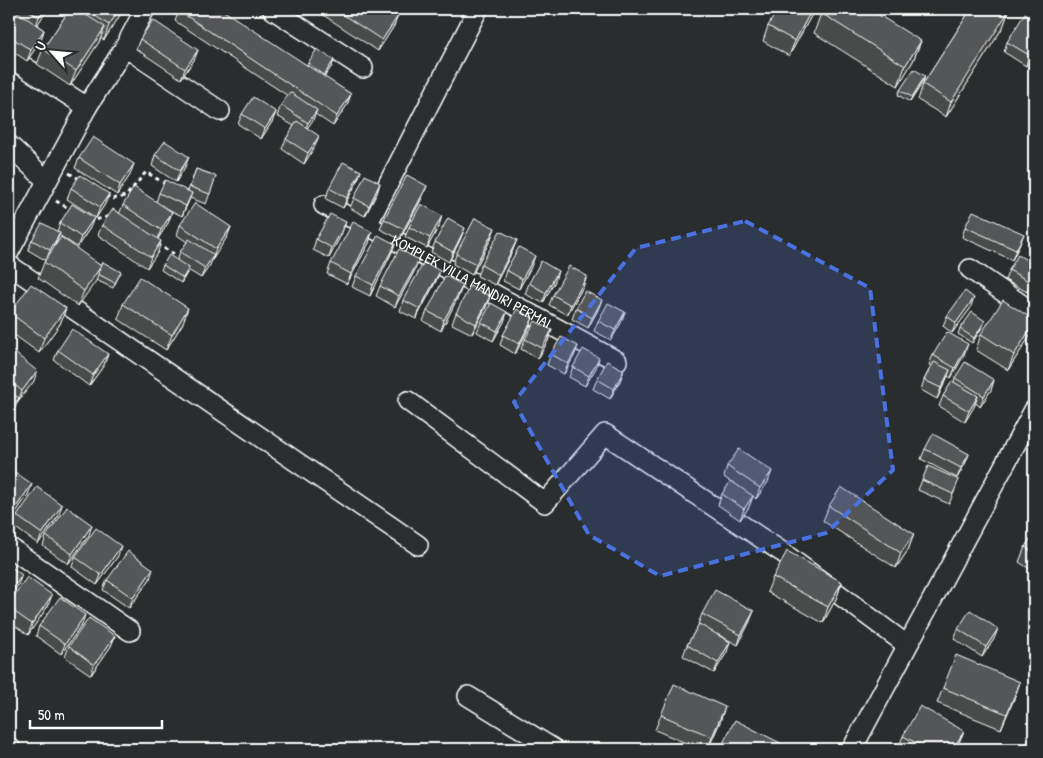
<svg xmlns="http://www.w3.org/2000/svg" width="1043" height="758" viewBox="0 0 1043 758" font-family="'Patrick Hand',sans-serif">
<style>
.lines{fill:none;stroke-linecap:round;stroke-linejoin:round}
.minor-casing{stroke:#fff;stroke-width:22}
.path{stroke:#fff;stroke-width:3;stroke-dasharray:4 4;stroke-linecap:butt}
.minor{stroke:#2a2d2e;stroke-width:19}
.wall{fill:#494b4c;stroke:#fff}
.shaded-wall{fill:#3c3d3e;stroke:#fff}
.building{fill:#555758;stroke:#fff}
.marked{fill:#4a71e0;fill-opacity:0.2;stroke:#4a71e0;stroke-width:4;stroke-dasharray:10 6;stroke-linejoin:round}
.labels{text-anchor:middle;stroke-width:5;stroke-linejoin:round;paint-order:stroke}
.street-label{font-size:15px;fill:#fff;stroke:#2a2d2e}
</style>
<rect width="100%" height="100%" fill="#2a2d2e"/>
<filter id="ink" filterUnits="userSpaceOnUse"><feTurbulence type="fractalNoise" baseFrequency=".02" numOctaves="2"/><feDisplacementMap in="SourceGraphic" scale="10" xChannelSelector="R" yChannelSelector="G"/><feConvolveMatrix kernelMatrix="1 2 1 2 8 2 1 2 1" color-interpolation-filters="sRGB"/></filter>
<g filter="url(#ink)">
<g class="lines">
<g class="minor-casing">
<g id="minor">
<polyline points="272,9 363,68"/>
<polyline points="125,47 220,111"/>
<polyline points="9,57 87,107"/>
<polyline points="9,145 47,181"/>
<path id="s1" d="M324,205L367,225L617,361"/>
<polyline points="367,225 478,9"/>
<polyline points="9,252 87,107 125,47 145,9"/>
<polyline points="9,265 418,545"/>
<polyline points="970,269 1034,313"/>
<polyline points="408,401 545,503 605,434 782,552 907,645"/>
<polyline points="9,547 130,631"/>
<polyline points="468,696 554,749"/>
<polyline points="9,747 11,749"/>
<polyline points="852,749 1034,410"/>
</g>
</g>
<g class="path">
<polyline points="69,173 81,180"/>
<polyline points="106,195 112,199 126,196 146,172 167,185"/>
<polyline points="56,201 73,211"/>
<polyline points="89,220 91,221 111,216"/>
<polyline points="157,244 174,254"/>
</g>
<use href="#minor" class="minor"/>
</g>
<g class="wall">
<polygon points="14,9 48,9 37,25 44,30 41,40 27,61 9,49 9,15"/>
<polygon points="70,9 124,9 104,40 101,38 99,42 70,86 37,64 43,49"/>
<polygon points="314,9 387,9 394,26 378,51"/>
<polygon points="815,9 789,56 763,41 768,26"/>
<polygon points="971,9 1011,9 1008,13 1003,27 946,117 918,100 923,84"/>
<polygon points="179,11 307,65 308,63 334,60 332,66 324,77 351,94 347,105 333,126 315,114 313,120 307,128 315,146 304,164 282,149 286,139 294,126 277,116 281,105 288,96 175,21"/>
<polygon points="821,13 921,41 913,61 898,86 814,33"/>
<polygon points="140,39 198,50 194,60 181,79 136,49"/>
<polygon points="1007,42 1034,52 1026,66 1004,52"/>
<polygon points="925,76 923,82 910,102 898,95 900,90"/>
<polygon points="1034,108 1034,119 1031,117"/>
<polygon points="276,112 272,122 261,139 238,124 242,114"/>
<polygon points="155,155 185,167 176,182 152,166"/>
<polygon points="79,158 130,175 117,195 75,168"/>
<polygon points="196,169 216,176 206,204 190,198 182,216 166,208 172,212 168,223 158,239 158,252 147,268 98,235 102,225 119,214 123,205 156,202 159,193 188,191"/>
<polygon points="361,171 357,182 343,208 326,199 329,188"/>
<polygon points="380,183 377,193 365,216 350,208 354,198"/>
<polygon points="71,188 109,194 105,204 96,218 67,199"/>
<polygon points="423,196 400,239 380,229 384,219"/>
<polygon points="60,223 90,228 77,247 59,235 56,243 50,253 101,265 121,272 113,288 96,280 78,306 38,278 45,260 28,250 32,240 57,232"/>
<polygon points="180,225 231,227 227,237 212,259 210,265 201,278 188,270 187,273 181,283 161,270 163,265 177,260 180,252 187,242 177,235"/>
<polygon points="439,226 427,248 405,237 409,227"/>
<polygon points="965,227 1020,244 1012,260 962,237"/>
<polygon points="372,232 369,243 347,284 327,274 331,263"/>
<polygon points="342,233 329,258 313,250 316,239"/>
<polygon points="461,238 449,262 431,252 435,242"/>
<polygon points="491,239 472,275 453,264 456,254"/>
<polygon points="395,244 391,254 370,296 352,287 356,276"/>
<polygon points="513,250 495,285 477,276 481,265"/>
<polygon points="531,267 519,289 503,281 506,270"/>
<polygon points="415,270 395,307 376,296 380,286"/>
<polygon points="1009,270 1034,279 1027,292 1005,280"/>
<polygon points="440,271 436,281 416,319 400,311 403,300"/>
<polygon points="587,276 583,287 567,315 549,305 553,295"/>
<polygon points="555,281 543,303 525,294 529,283"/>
<polygon points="459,295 441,331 423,321 427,311"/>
<polygon points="490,296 486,307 472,334 452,324 456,313"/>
<polygon points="123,304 183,323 166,350 118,319"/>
<polygon points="66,308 60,324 39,353 9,331 9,317 10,313"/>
<polygon points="576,308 598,310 588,328 572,319"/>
<polygon points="970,309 952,333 943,326 947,316"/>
<polygon points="507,312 504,322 493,341 477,332 481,322"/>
<polygon points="1034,320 1034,324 1030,336 1008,370 976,350 981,334"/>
<polygon points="598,321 621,323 611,340 594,331"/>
<polygon points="983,326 972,343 958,334 960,329"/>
<polygon points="529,328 515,354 500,345 503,335"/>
<polygon points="552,330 548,341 538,359 521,349 525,339"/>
<polygon points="578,346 574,356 564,374 547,365 551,354"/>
<polygon points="9,348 34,381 18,401 15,408 9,417"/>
<polygon points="58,350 108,354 104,365 89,386 54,360"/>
<polygon points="933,355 964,355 951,378 948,376 937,399 921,390 924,380 931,366 929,365"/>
<polygon points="573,367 596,368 585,386 569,377"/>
<polygon points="624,370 620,381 610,399 593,389 597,379"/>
<polygon points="955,378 994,380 991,390 980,407 976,403 965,422 939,406 943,396 954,382"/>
<polygon points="925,449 969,454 965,464 957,478 921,459"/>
<polygon points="727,466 768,482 756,499 753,496 749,507 740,520 718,505 722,494 731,482 724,477"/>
<polygon points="9,468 28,495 9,522"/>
<polygon points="1034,473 1034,490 1029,487"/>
<polygon points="922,480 955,490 949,504 918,490"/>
<polygon points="829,506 914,534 908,550 896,568 823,521"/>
<polygon points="59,515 38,544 13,526 17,516"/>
<polygon points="1034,533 1034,572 1019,562 1025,547"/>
<polygon points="89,535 68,564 43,546 46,536"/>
<polygon points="118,556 97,585 72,567 75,557"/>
<polygon points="773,577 842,582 837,597 823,623 767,592"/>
<polygon points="150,579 129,608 103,590 107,580"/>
<polygon points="9,603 48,606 28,635 9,621"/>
<polygon points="702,614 750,621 738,645 717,634 727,652 714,673 683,656 687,645 699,624 698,624"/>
<polygon points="82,625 61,654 36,636 39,626"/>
<polygon points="958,629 994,639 982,657 954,639"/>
<polygon points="115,636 111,646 91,675 65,657 69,646"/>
<polygon points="1020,682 1001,729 937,703 943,688"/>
<polygon points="661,715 720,722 708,749 700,749 655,730"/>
<polygon points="964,731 956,749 898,749 903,736"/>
</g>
<g class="shaded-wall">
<polygon points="45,9 48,9 35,28 39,17"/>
<polygon points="120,9 124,9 104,40 109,25"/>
<polygon points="812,9 815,9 789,56 795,41"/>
<polygon points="1008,9 1011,9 1008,13 1003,27 946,117 951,102"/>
<polygon points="398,16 394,26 378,51 382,40"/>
<polygon points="105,27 99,42 70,86 76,71"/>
<polygon points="44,30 41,40 27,61 31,50"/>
<polygon points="921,41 913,61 898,86 905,66"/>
<polygon points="1034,48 1034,52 1026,66 1029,55"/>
<polygon points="198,50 194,60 181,79 185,69"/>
<polygon points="334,60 332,66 322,80 324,75"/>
<polygon points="925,76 923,82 910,102 912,97"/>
<polygon points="351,94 347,105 333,126 337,116"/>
<polygon points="317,110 313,120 304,133 308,123"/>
<polygon points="276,112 272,122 261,139 265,129"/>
<polygon points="319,136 315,146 304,164 308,153"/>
<polygon points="189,157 185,167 176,182 180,171"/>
<polygon points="134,164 130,175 117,195 120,185"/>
<polygon points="361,171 357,182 343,208 347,198"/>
<polygon points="380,183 377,193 365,216 369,206"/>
<polygon points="427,186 423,196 400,239 404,229"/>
<polygon points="192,193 188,203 182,216 186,206"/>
<polygon points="109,194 105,204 96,218 100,207"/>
<polygon points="14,198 9,213 9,206"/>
<polygon points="172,212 168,223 157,240 161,230"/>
<polygon points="442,216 439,226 427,248 430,238"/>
<polygon points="94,218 90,228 77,247 81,237"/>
<polygon points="346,222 342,233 329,258 332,248"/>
<polygon points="231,227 227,237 213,259 216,249"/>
<polygon points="465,228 461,238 449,262 453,252"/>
<polygon points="495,228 491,239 472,275 476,264"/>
<polygon points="372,232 369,243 347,284 351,274"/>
<polygon points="60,233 56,243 46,261 50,250"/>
<polygon points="1024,234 1020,244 1012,260 1016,250"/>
<polygon points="517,240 513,250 495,285 499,275"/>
<polygon points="161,241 158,252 147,268 151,257"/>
<polygon points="395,244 391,254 370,296 373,285"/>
<polygon points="214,255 210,265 201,278 205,268"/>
<polygon points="535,256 531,267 519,289 522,279"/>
<polygon points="419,260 415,270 395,307 399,296"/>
<polygon points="101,266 96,281 78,306 84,291"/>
<polygon points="189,268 187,273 181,283 183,278"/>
<polygon points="440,271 436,281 416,319 420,309"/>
<polygon points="558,271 555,281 543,303 546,293"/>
<polygon points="1034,275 1034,279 1027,292 1030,282"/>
<polygon points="587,276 583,287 567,315 571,305"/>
<polygon points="463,285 459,295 441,331 444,320"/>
<polygon points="490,296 486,307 472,334 476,324"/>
<polygon points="974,298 970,309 952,333 956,323"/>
<polygon points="602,300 598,310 588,328 592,318"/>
<polygon points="66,308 60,324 39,353 44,338"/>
<polygon points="188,308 183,323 166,350 172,335"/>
<polygon points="507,312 504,322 493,341 497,331"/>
<polygon points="625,312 621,323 611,340 615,330"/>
<polygon points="533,318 529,328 515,354 519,344"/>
<polygon points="985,321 983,326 972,343 974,338"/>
<polygon points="1034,323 1030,336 1008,370 1014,355"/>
<polygon points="552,330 548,341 538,359 542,348"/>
<polygon points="968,344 964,355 951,378 955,368"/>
<polygon points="578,346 574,356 564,374 568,364"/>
<polygon points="108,354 104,365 89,386 93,375"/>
<polygon points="599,358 596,368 585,386 589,376"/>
<polygon points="624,370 620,381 610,399 614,389"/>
<polygon points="950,370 946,380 937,399 941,388"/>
<polygon points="37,371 34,381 18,401 22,391"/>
<polygon points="994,380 991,390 980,407 984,396"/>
<polygon points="978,396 974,407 965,422 969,411"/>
<polygon points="19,398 15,408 9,417 9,411"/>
<polygon points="969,454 965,464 957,478 961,468"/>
<polygon points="772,471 768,482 756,499 760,488"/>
<polygon points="32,484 28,495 9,522 12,513"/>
<polygon points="753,496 749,507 740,520 744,509"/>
<polygon points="62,505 59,515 38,544 42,534"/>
<polygon points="92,525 89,535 68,564 72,554"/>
<polygon points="914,534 908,550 896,568 901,553"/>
<polygon points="121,546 118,556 97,585 101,575"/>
<polygon points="153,569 150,579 129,608 133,598"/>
<polygon points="22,575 18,585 9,599 9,594"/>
<polygon points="842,582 837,597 823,623 828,607"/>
<polygon points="52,595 48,606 28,635 32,624"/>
<polygon points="754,611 750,621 738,645 741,635"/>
<polygon points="85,615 82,625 61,654 65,644"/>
<polygon points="998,629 994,639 982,657 986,647"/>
<polygon points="115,636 111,646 91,675 94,665"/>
<polygon points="730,642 727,652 714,673 718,663"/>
<polygon points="1020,682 1015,697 1001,729 1007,714"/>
<polygon points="725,707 720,722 708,749 712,737"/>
<polygon points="964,731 956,749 953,749"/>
</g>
<g class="building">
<polygon points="13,9 44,30 31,50 9,36 9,15"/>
<polygon points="26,9 45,9 39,17"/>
<polygon points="70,9 77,9 105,27 76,71 43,49"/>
<polygon points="85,9 120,9 109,25"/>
<polygon points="180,9 221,9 351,94 337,116 179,11"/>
<polygon points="334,9 387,9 398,16 382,40"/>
<polygon points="778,9 812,9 795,41 768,26"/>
<polygon points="824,9 869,9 921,41 905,66 821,13"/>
<polygon points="971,9 1002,9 1008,12 951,102 923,84"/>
<polygon points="1025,13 1034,19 1034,48 1029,55 1007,42"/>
<polygon points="153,20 198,50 185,69 140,39"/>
<polygon points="317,49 334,60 324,75 308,63"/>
<polygon points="914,69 925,76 912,97 900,90"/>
<polygon points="290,92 317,110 308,123 281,105"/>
<polygon points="253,97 276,112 265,129 242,114"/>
<polygon points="297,121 319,136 308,153 286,139"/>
<polygon points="93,137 134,164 120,185 79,158"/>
<polygon points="165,141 189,157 180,171 155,155"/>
<polygon points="343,162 361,171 347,198 329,188"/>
<polygon points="196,169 216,176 210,194 190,187"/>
<polygon points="80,175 109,194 100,207 71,188"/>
<polygon points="365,175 380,183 369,206 354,198"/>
<polygon points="407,175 427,186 404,229 384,219"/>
<polygon points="165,180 192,193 186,206 159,193"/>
<polygon points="134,187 172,212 161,230 123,205"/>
<polygon points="9,194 14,198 9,206"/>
<polygon points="195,203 231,227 216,249 180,225"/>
<polygon points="72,204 94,218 81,237 60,223"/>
<polygon points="421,204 442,216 430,238 409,227"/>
<polygon points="113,209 161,241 151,257 102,225"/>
<polygon points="973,211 1024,234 1016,250 965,227"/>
<polygon points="330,214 346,222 332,248 316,239"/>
<polygon points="448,218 465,228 453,252 435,242"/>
<polygon points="475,218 495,228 476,264 456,254"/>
<polygon points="353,222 372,232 351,274 331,263"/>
<polygon points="42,223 60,233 50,250 32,240"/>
<polygon points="500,231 517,240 499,275 481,265"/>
<polygon points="378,235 395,244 373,285 356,276"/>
<polygon points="61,237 101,266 84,291 44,262"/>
<polygon points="189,239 214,255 205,268 180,252"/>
<polygon points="519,247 535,256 522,279 506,270"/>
<polygon points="399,249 419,260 399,296 380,286"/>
<polygon points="169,255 189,268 183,278 163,265"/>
<polygon points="1018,255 1034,264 1034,275 1030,282 1009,270"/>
<polygon points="541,261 558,271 546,293 529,283"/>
<polygon points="103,262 121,272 115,283 98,274"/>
<polygon points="424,262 440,271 420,309 403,300"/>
<polygon points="569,266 587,276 571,305 553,295"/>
<polygon points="445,276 463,285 444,320 427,311"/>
<polygon points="140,277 188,308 172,335 123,304"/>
<polygon points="31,284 66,308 44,338 10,313"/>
<polygon points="470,286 490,296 476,324 456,313"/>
<polygon points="585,291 602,300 592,318 576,308"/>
<polygon points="965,291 974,298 956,323 947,316"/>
<polygon points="1003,300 1034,320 1034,323 1014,355 981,334"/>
<polygon points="491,303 507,312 497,331 481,322"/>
<polygon points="608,303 625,312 615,330 598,321"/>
<polygon points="517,309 533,318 519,344 503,335"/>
<polygon points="972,312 985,321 974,338 960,329"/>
<polygon points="535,321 552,330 542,348 525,339"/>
<polygon points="72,329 108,354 93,375 58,350"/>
<polygon points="947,332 968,344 955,368 933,355"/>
<polygon points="561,337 578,346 568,364 551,354"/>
<polygon points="9,348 37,371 22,391 9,380"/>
<polygon points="583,349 599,358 589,376 573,367"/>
<polygon points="607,361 624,370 614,389 597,379"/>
<polygon points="934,362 950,370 941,388 924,380"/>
<polygon points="965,362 994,380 984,396 955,378"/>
<polygon points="952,381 978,396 969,411 943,396"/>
<polygon points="9,391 19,398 9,411"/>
<polygon points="933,434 969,454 961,468 925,449"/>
<polygon points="739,449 772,471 760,488 727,466"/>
<polygon points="928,466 959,480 953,494 922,480"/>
<polygon points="9,468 32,484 12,513 9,511"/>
<polygon points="731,481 753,496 744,509 722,494"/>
<polygon points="37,487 62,505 42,534 17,516"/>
<polygon points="841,487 914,534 901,553 829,506"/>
<polygon points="67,507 92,525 72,554 46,536"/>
<polygon points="96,528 121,546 101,575 75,557"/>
<polygon points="1034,533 1034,553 1025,547"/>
<polygon points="128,551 153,569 133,598 107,580"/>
<polygon points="787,551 842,582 828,607 773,577"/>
<polygon points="9,565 22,575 9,594"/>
<polygon points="27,577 52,595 32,624 9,608 9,603"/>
<polygon points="715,590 754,611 741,635 702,614"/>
<polygon points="60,597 85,615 65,644 39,626"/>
<polygon points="970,610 998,629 986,647 958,629"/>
<polygon points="89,618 115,636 94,665 69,646"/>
<polygon points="699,624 730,642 718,663 687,645"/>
<polygon points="956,655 1020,682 1007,714 943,688"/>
<polygon points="674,684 725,707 712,737 661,715"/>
<polygon points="920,706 964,731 953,749 928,749 903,736"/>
<polygon points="735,720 792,749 720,749"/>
</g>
</g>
<path class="marked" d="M745,221L870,288L893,470L826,533L660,576L589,535L514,402L636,248Z"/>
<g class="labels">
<g class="street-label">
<text dy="5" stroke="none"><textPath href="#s1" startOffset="166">KOMPLEK VILLA MANDIRI PERMAI</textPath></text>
</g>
</g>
<rect width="1043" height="758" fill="none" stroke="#2a2d2e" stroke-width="30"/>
<rect x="15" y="15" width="1013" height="728" fill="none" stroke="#fff" stroke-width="2" filter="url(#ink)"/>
<g transform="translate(52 52) rotate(297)" stroke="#2a2d2e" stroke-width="4" paint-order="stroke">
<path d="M0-4L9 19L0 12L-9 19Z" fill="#ffffff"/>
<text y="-8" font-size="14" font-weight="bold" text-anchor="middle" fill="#ffffff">U</text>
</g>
<path d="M30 720v8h132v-8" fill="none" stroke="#ffffff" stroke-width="2.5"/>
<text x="38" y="720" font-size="15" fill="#ffffff" stroke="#2a2d2e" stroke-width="4" paint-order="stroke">50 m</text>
</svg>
